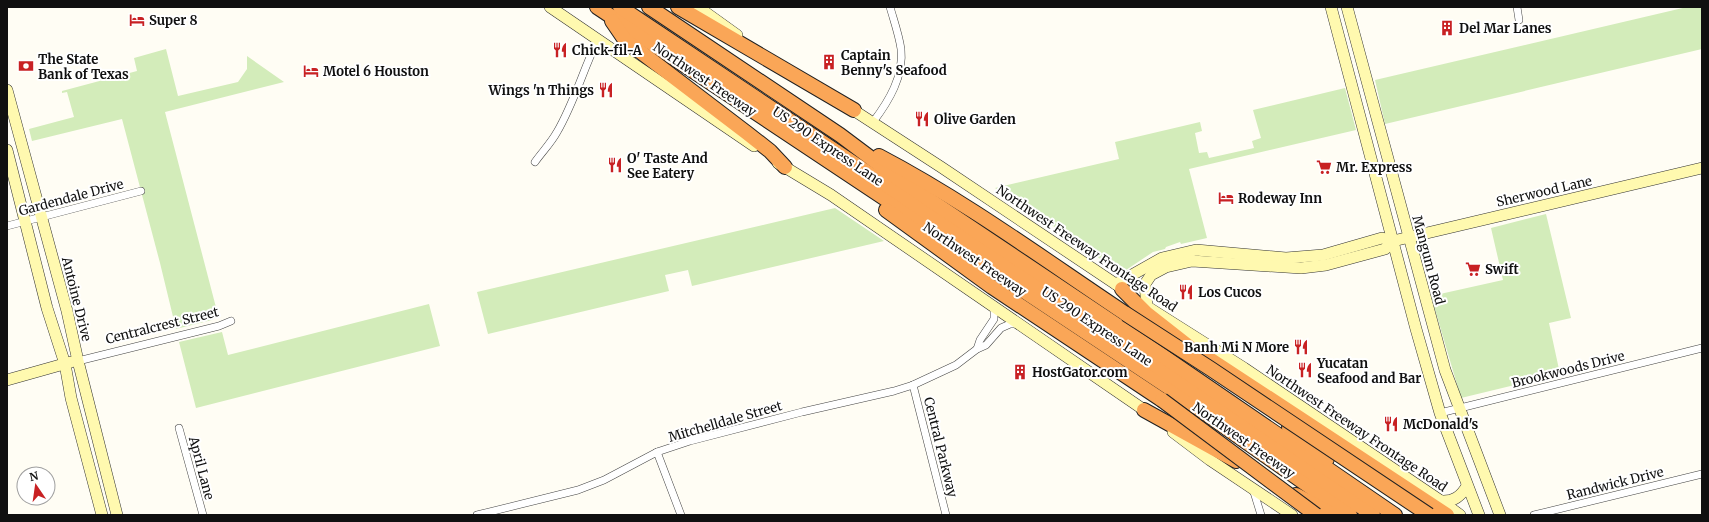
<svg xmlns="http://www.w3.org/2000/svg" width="1709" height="522" viewBox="0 0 1709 522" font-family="Merriweather,serif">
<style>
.green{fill:#d3ecba}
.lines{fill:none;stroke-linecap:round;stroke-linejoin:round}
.street-casing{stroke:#434343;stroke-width:8}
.secondary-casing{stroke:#323232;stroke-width:12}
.highway-casing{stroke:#212121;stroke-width:16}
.street{stroke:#fff;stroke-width:7}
.secondary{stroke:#fff9af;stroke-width:11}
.highway{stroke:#faa657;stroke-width:14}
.highway-bridge-casing{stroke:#212121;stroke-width:16;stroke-linecap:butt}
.highway-bridge{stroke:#faa657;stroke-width:14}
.labels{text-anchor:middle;stroke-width:4;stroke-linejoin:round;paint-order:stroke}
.poi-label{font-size:13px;font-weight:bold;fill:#101010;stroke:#fff;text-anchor:start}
.street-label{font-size:13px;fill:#101010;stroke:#fff}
</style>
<rect width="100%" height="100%" fill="#fffdf4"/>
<g class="green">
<polygon points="1687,7 1702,7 1702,49 1385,124 1375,80"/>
<polygon points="166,49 178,96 238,82 247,69 247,56 284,82 165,112 218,315 212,320 176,329 160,263 122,119 32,141 29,129 74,117 67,92 62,93 62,91 137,71 134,58"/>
<polygon points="1345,88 1356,130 1189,169 1207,238 1181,244 1180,242 1166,247 1165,249 1153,252 1123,272 1109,265 1026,207 995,188 1119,159 1115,142 1200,122 1202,131 1195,133 1199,153 1207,152 1209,158 1254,148 1252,141 1261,138 1253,110"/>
<polygon points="835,208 884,241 692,286 688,270 665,275 669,291 488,334 477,292"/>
<polygon points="1546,214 1571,318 1549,323 1560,374 1461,398 1431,296 1503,280 1491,228"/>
<polygon points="429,304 440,346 196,408 179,342 222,332 228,355"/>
</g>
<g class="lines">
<g class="street-casing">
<g id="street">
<polyline points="1517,7 1519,20"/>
<path d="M873,122C889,101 904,76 901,49C899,35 894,21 890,7"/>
<path d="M535,162C542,152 551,143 557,132C574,103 583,70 598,39"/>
<polyline points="7,226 141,191"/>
<polyline points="977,349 980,340 994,319 994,306"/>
<polyline points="78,361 219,326 231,321"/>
<polyline points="913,385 946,515"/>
<polyline points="1440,413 1702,348"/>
<polyline points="179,428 203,515"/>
<polyline points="657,452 681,515"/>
<polyline points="1253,489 1261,515"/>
<polyline points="477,515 578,490 604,480 657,452 690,441 802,412 894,391 913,385 956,365 977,349 986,345 1001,328 1010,324 1019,324"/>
<polyline points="1534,515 1702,474"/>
</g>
</g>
<g class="secondary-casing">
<g id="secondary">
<polyline points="550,7 754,146"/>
<polyline points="698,7 737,35"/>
<polyline points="1331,7 1416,329 1440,413 1479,515"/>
<polyline points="1347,7 1445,370 1500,515"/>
<polyline points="7,90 67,311 78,361 117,515"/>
<polyline points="847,106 941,167 1129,293"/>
<polyline points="7,150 47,308 65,364 71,398 102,515"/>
<polyline points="778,163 831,195 1150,414"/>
<polyline points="1116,284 1162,258 1196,250 1286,258 1323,255 1382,238 1393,241"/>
<polyline points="1146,306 1244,368 1441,501 1460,515"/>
<polyline points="1147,307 1145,284 1151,275 1166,267 1192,261 1301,268 1326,265 1385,249 1393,241 1702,168"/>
<polyline points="7,380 71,362"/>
<polyline points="1173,432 1210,460 1292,515"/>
<path d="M1441,501C1454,502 1461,496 1467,486"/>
</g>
</g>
<g class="highway-casing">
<g id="highway">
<polyline points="597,7 1171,389 1350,515"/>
<polyline points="620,7 1172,376 1373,515"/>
<polyline points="649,7 840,135 900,180 1163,356 1395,515"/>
<polyline points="678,7 854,110"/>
<polyline points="612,21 625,40 747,133 770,151 785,167"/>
<path d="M879,156C965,201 1045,260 1126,314"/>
<polyline points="886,210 992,287 1162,400"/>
<polyline points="1122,289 1146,313 1211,364"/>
<polyline points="1205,356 1447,515"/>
<polyline points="1144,410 1236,461"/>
<polyline points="1289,428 1327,459"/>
<polyline points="1296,495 1333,515"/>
</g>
</g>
<use href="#street" class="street"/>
<use href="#secondary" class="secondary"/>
<use href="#highway" class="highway"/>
<g class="highway-bridge-casing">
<g id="highway-bridge">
<polyline points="1126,314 1211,369 1429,515"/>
<polyline points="1162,400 1316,515"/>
</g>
</g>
<use href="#highway-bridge" class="highway-bridge"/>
</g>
<defs>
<g id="hotel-bare" transform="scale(1.2)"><path d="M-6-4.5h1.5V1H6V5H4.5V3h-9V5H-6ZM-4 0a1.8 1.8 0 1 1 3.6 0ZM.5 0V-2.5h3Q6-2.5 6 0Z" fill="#c82123" stroke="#fff" stroke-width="2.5" paint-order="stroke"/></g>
<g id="building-bare" transform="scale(1.2)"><path d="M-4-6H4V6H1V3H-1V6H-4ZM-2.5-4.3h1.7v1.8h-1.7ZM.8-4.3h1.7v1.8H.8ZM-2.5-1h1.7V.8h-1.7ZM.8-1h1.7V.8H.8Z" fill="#c82123" stroke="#fff" stroke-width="2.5" paint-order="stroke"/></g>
<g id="restaurant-bare" transform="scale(1.2)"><path d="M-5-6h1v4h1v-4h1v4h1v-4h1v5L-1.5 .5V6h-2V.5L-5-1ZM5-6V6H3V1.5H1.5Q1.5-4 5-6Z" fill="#c82123" stroke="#fff" stroke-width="2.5" paint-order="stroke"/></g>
<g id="bank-bare" transform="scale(1.2)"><path d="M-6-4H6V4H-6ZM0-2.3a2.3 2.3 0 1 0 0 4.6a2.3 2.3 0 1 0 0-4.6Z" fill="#c82123" stroke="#fff" stroke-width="2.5" paint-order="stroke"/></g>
<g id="supermarket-bare" transform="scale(1.2)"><path d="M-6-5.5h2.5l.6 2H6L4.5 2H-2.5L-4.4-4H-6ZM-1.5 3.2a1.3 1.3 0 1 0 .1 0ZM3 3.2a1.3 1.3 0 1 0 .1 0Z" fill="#c82123" stroke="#fff" stroke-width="2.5" paint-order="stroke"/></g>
</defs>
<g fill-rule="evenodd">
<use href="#hotel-bare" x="137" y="20"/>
<use href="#building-bare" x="1447" y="28"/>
<use href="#restaurant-bare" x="560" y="50"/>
<use href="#building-bare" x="829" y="62"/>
<use href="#bank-bare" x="26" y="66"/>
<use href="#hotel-bare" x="311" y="71"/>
<use href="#restaurant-bare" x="606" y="90"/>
<use href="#restaurant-bare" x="922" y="119"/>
<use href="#restaurant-bare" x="615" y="165"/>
<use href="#supermarket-bare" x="1324" y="167"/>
<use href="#hotel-bare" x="1226" y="198"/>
<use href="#supermarket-bare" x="1473" y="269"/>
<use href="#restaurant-bare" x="1186" y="292"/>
<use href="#restaurant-bare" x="1301" y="347"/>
<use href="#restaurant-bare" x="1305" y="370"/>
<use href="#building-bare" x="1020" y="372"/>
<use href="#restaurant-bare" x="1391" y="424"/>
</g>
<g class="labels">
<g class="poi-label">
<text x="149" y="25">Super 8</text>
<text x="1459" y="33">Del Mar Lanes</text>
<text x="572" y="55">Chick-fil-A</text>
<text x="841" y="60">Captain<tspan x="841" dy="15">Benny's Seafood</tspan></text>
<text x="38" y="64">The State<tspan x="38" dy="15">Bank of Texas</tspan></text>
<text x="323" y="76">Motel 6 Houston</text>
<text x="594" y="95" text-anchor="end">Wings 'n Things</text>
<text x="934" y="124">Olive Garden</text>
<text x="627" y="163">O' Taste And<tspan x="627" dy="15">See Eatery</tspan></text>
<text x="1336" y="172">Mr. Express</text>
<text x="1238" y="203">Rodeway Inn</text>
<text x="1485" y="274">Swift</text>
<text x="1198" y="297">Los Cucos</text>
<text x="1289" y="352" text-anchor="end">Banh Mi N More</text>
<text x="1317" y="368">Yucatan<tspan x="1317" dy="15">Seafood and Bar</tspan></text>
<text x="1032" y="377">HostGator.com</text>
<text x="1403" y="429">McDonald's</text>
</g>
<g class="street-label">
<text transform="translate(705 79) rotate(34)" y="5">Northwest Freeway</text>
<text transform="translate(828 146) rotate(34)" y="5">US 290 Express Lane</text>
<text transform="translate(1544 191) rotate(-13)" y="5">Sherwood Lane</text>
<text transform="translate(71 197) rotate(-15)" y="5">Gardendale Drive</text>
<text transform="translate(1087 248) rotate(34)" y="5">Northwest Freeway Frontage Road</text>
<text transform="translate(975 259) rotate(34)" y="5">Northwest Freeway</text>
<text transform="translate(1429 260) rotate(75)" y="5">Mangum Road</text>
<text transform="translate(77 299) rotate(76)" y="5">Antoine Drive</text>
<text transform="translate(162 325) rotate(-14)" y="5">Centralcrest Street</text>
<text transform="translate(1097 326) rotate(34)" y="5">US 290 Express Lane</text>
<text transform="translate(1568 369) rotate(-14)" y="5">Brookwoods Drive</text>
<text transform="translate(725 421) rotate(-16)" y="5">Mitchelldale Street</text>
<text transform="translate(1357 428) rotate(34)" y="5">Northwest Freeway Frontage Road</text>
<text transform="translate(1244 440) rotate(35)" y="5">Northwest Freeway</text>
<text transform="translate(941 447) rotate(76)" y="5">Central Parkway</text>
<text transform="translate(202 468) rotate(75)" y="5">April Lane</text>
<text transform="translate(1615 483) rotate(-14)" y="5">Randwick Drive</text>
</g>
</g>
<rect width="1709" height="522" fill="none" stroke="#101010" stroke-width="16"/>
<g transform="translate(36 486) rotate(347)"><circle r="19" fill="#ffffff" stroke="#9f9f9f"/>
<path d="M0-3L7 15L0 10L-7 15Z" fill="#c82123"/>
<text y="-6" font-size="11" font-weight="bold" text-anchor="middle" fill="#101010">N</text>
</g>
</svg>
